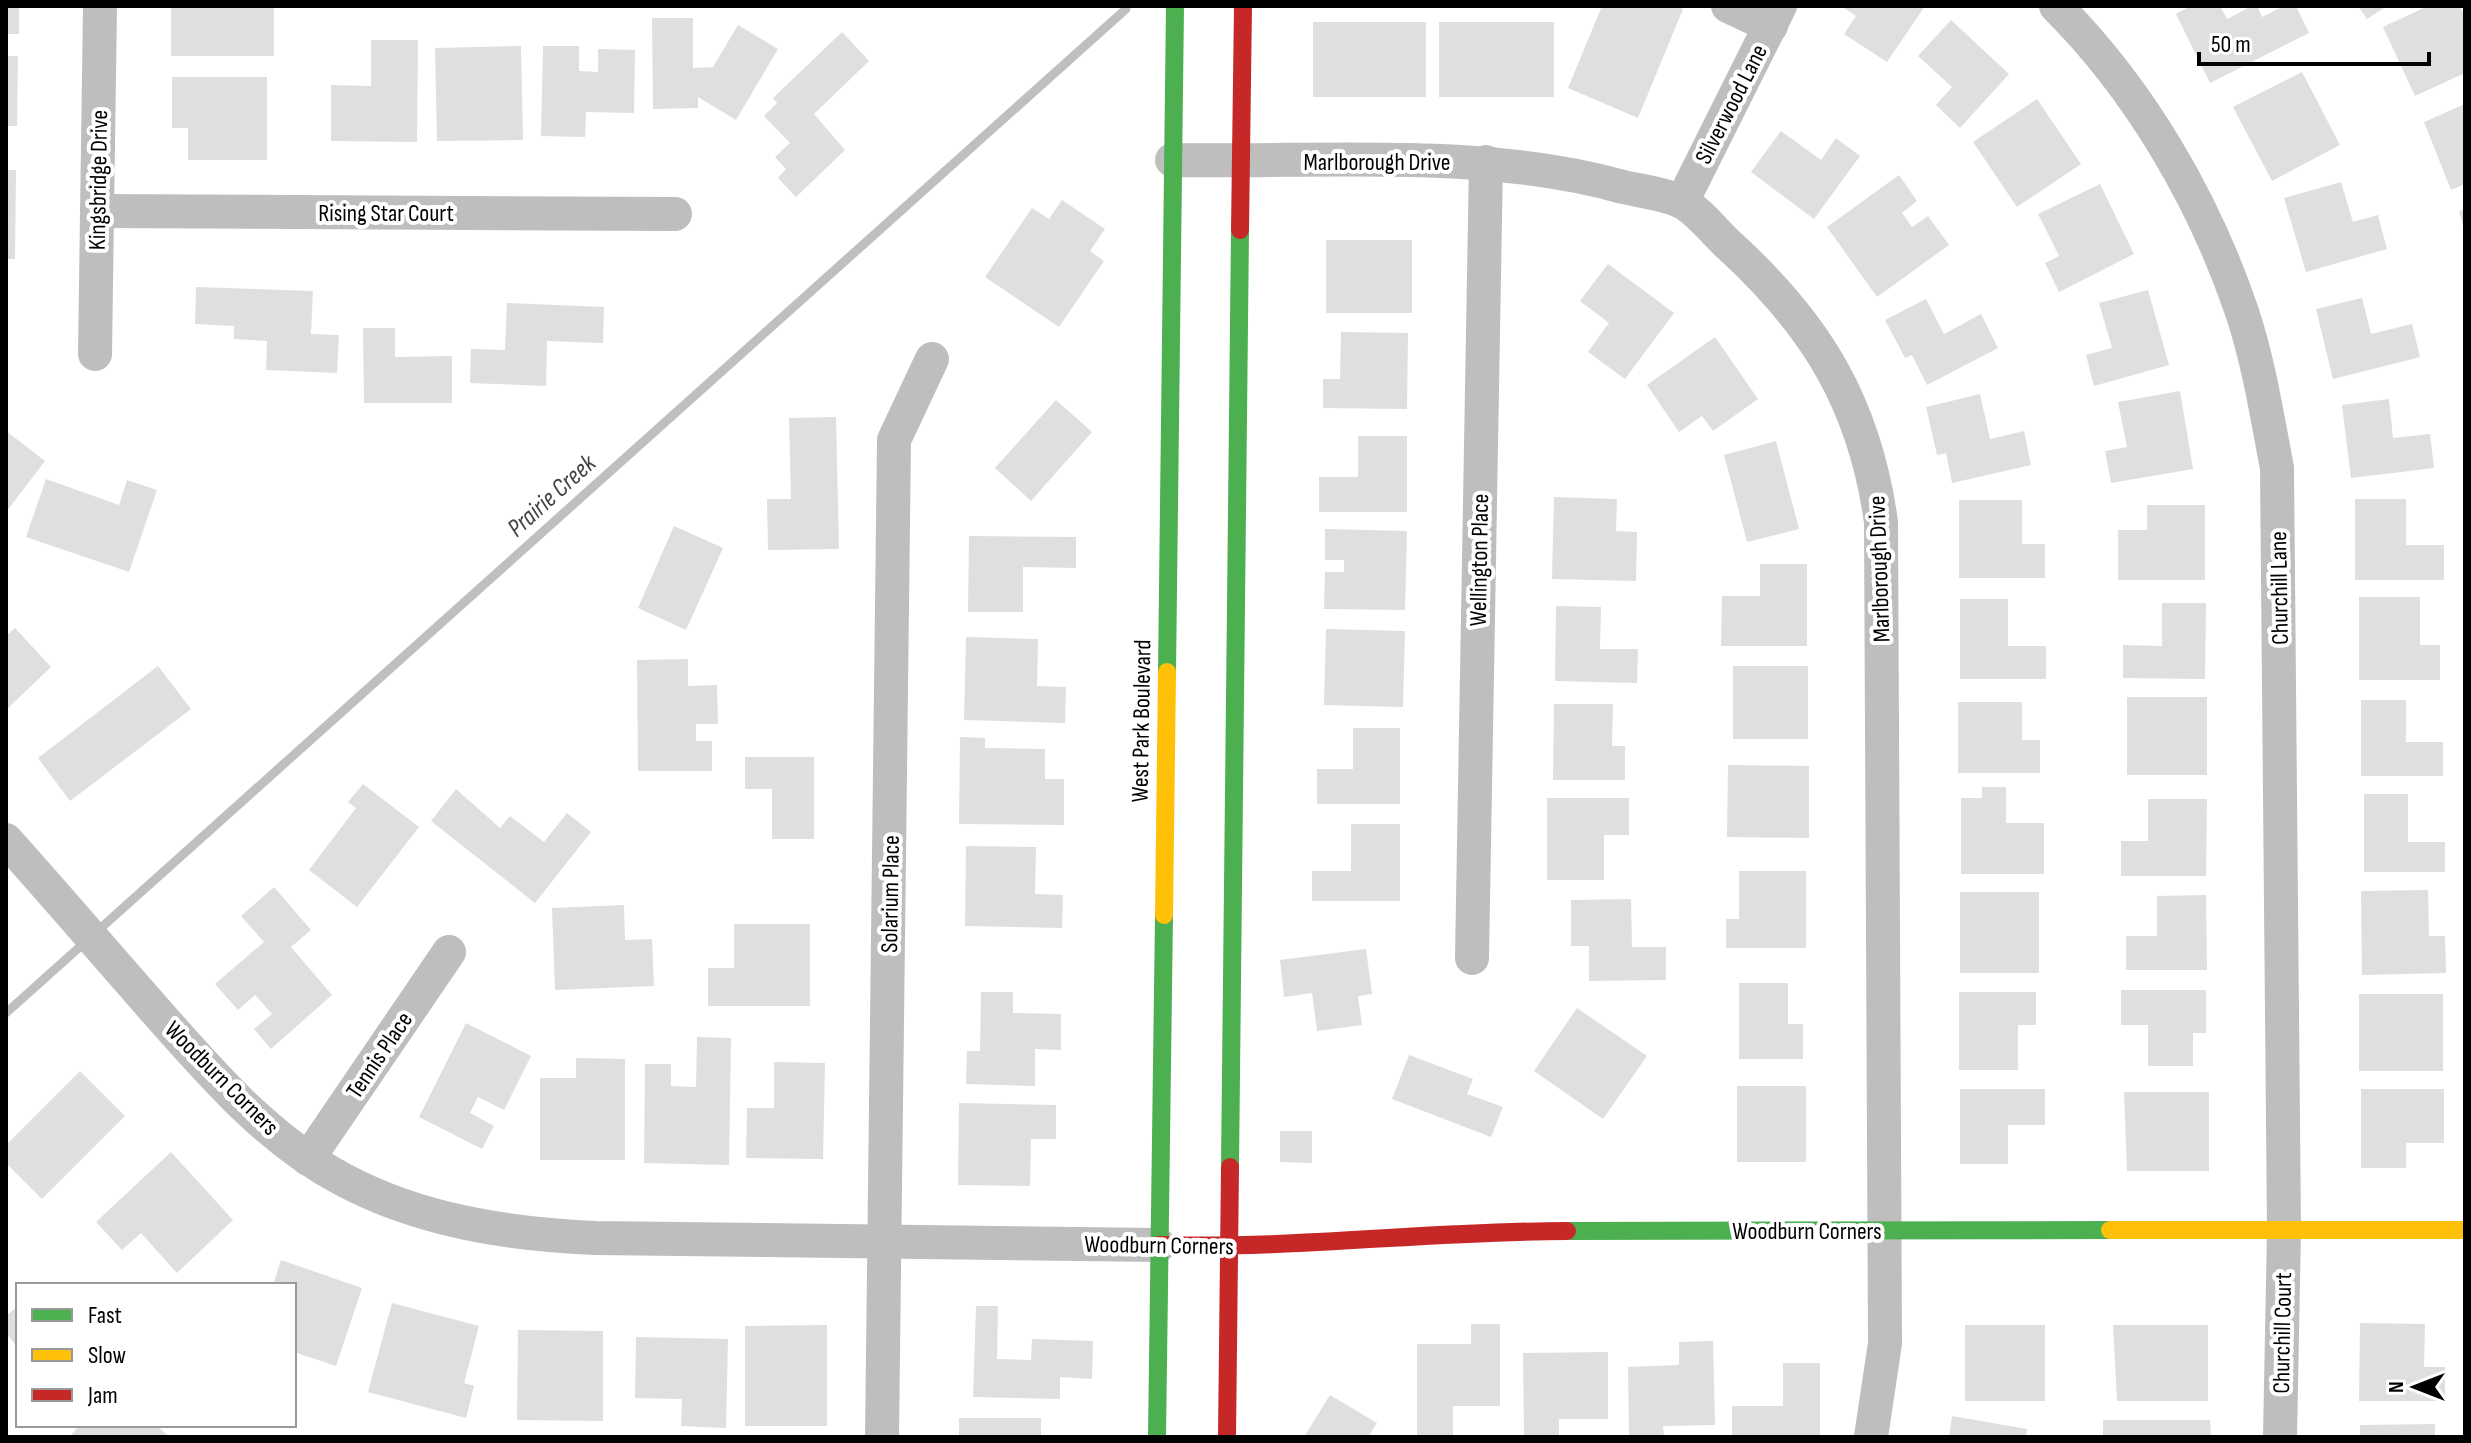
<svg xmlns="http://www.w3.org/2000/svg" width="2471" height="1443" viewBox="0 0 2471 1443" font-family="'Sofia Sans Condensed',sans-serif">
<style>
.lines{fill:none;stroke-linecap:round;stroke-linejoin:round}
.stream{stroke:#bfbfbf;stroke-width:9}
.building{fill:#dfdfdf}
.street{stroke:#bebebe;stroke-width:34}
.fast{stroke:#4caf50;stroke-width:18}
.slow{stroke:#ffc107;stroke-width:18}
.jam{stroke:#c62828;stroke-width:18}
.labels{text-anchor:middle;stroke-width:8;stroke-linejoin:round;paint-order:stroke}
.street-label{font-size:24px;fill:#000;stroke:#fff}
.water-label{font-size:26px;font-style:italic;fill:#444;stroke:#fff}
</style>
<rect width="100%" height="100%" fill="#fff"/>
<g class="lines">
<polyline class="stream" points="6,1013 1126,9"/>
</g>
<g class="building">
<rect x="6" y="6" width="13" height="28"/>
<rect x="171" y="6" width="103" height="50"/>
<polygon points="1602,6 1675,6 1683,9 1638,118 1568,88"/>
<polygon points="1841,6 1925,6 1887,62 1844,34 1856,16"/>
<polygon points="2191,6 2220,6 2227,19 2252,6 2257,6 2262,17 2284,6 2296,6 2309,33 2210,83 2176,14"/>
<polygon points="2358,6 2387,6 2367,19"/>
<polygon points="2428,6 2460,6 2465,16 2465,73 2415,96 2383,27"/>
<polygon points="652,18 693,18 693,68 713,67 738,25 778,49 736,120 698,97 698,108 653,109"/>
<polygon points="1951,20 2009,74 1960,128 1936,105 1952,87 1918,56"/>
<rect x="1313" y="22" width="113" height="75"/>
<rect x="1439" y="22" width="115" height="75"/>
<polygon points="842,32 869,61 814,114 845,150 796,197 778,178 786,169 775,157 790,143 764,116 777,103 773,98"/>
<polygon points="371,40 418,40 417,142 331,141 331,85 371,86"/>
<polygon points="521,46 523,140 437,141 435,48"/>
<polygon points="543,46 579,46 579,71 598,72 598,49 635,50 634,113 586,112 585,137 541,136"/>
<polygon points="6,56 18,56 17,126 6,126"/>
<polygon points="2302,72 2340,145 2272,181 2233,107"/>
<polygon points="172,77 267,77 267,160 188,160 188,128 172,128"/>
<polygon points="2037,99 2081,164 2017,207 1973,142"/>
<polygon points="2465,104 2465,184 2451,190 2424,122"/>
<polygon points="1781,131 1821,160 1836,138 1860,156 1814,219 1751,172"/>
<polygon points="6,170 16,170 15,259 6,259"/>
<polygon points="1899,175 1917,201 1902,213 1912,227 1928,216 1949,245 1877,297 1827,227"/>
<polygon points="2341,182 2353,222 2378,215 2387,249 2306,272 2284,198"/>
<polygon points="2100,184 2134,254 2059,292 2045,263 2059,256 2038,214"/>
<polygon points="1062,200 1105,229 1090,251 1104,261 1059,327 985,277 1032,208 1049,219"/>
<polygon points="2465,209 2465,228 2464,229 2459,211"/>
<rect x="1326" y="240" width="86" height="73"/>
<polygon points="1608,264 1674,313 1625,379 1588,352 1609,323 1580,301"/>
<polygon points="196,287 313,291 311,334 339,335 337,373 266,370 267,341 234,339 234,326 195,324"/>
<polygon points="2148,290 2169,365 2094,386 2086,355 2112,348 2099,303"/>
<polygon points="2362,298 2371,334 2412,324 2420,357 2333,379 2316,309"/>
<polygon points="1926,299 1944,334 1981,314 1998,348 1927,385 1912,355 1905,358 1885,320"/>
<polygon points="507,303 604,307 603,343 547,341 546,386 470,383 471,349 505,350"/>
<polygon points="363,328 395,328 395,357 452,356 452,403 364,403"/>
<polygon points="1341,332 1408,333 1407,409 1323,408 1323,379 1340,379"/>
<polygon points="1715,337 1758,399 1713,431 1702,416 1679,432 1647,385"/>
<polygon points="2180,391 2193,469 2111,483 2105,451 2127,447 2118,402"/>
<polygon points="1980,394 1990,439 2024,431 2031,465 1952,483 1946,453 1937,455 1926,407"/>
<polygon points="2389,399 2393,438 2430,434 2434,468 2351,478 2342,405"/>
<polygon points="1056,400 1092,432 1031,501 995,468"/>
<polygon points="836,417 839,549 768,550 767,499 791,499 789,418"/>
<polygon points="6,431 45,461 6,512"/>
<polygon points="1358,436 1407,436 1407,512 1319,512 1319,477 1358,477"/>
<polygon points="1776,441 1799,529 1747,542 1724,455"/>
<polygon points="46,479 119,505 127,480 157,490 129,572 26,537"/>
<polygon points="1554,497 1617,499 1616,531 1637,532 1636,581 1552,579"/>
<polygon points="2355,499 2406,499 2406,545 2444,545 2444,580 2355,580"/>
<polygon points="1959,500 2022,500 2022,544 2045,544 2045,578 1959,578"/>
<polygon points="2147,505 2205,505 2205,580 2118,580 2118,530 2147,530"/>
<polygon points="674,526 723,548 686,630 638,608"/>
<polygon points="1325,529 1407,531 1405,610 1324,609 1325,572 1344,572 1344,560 1325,560"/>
<polygon points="969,536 1076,537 1076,568 1023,567 1023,612 968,612"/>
<polygon points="1760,564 1807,564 1807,646 1721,646 1722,596 1760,596"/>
<polygon points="2359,597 2420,597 2420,645 2440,645 2440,680 2359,680"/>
<polygon points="1960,599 2008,599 2008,646 2046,646 2046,679 1960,679"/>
<polygon points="2162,603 2206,603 2205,679 2123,678 2123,645 2162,646"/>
<polygon points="1556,606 1601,607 1600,649 1638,649 1637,683 1555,681"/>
<polygon points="15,628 51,667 6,710 6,636"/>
<polygon points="1326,629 1405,631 1403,707 1324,705"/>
<polygon points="966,637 1038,639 1037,686 1066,687 1065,723 964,720"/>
<polygon points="688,659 688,686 717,685 718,724 696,724 696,741 712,741 712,771 638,771 637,660"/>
<polygon points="158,666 191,709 70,801 38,758"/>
<rect x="1733" y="666" width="75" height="73"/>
<rect x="2127" y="697" width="80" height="78"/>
<polygon points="2361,700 2406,700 2406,742 2443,742 2443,776 2361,776"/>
<polygon points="1958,702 2022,702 2022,740 2040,740 2040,773 1958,773"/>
<polygon points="1554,704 1613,704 1612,746 1625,746 1625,780 1553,780"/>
<polygon points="1353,728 1400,728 1400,804 1317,804 1317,769 1353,769"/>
<polygon points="960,737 985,738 985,748 1045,749 1045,779 1064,779 1064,825 959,824"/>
<polygon points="745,757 814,757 814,839 772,839 772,789 745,789"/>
<polygon points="1728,765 1809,766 1809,838 1727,837"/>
<polygon points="363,784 419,827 357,907 309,870 356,808 348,802"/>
<polygon points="1982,787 2006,787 2006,823 2044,823 2044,874 1961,874 1961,798 1982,798"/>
<polygon points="456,789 500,828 510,816 544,842 567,813 591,832 535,903 431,821"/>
<polygon points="2364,794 2408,794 2408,842 2445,842 2445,872 2364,872"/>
<polygon points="1547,798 1629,798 1629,835 1604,835 1604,880 1547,880"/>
<polygon points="2148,799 2207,799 2206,876 2121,876 2121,841 2148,841"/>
<polygon points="1351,824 1400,824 1400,901 1312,901 1312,871 1351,871"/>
<polygon points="966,846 1036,847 1035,894 1063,895 1062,928 965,926"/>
<polygon points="1739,871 1806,871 1806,948 1726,948 1726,919 1739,919"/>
<polygon points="274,887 311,930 291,947 332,995 271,1049 254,1029 272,1014 255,995 238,1010 215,984 264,942 241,916"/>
<polygon points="2428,890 2429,936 2445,936 2446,973 2362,975 2361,891"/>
<rect x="1960" y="892" width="79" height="81"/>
<polygon points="2206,895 2207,970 2126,970 2126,936 2157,936 2157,896"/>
<polygon points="1631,899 1632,947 1666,947 1666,980 1589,981 1589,946 1571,946 1571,900"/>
<polygon points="624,905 625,940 652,939 654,986 555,990 552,908"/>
<polygon points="734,924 810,924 810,1006 708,1006 708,968 734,968"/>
<polygon points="1366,949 1372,994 1358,996 1362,1025 1317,1031 1312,993 1284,997 1280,960"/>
<polygon points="1739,983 1788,983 1788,1024 1803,1024 1803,1059 1739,1059"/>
<polygon points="2121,990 2206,990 2206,1033 2193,1033 2193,1066 2148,1066 2148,1025 2121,1025"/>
<polygon points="981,992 1013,992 1013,1013 1061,1014 1061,1050 1035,1049 1035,1086 966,1084 967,1051 980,1051"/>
<polygon points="1959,992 2036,992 2036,1025 2018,1025 2018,1070 1959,1070"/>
<rect x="2359" y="994" width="84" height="77"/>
<polygon points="1577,1008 1647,1056 1603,1119 1534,1071"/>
<polygon points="466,1023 531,1056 504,1110 478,1097 470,1113 494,1126 482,1149 419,1117"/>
<polygon points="697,1037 731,1038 729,1165 644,1163 645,1064 671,1064 671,1086 696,1087"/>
<polygon points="1409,1055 1473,1079 1467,1094 1503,1107 1491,1137 1392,1099"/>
<polygon points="576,1058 625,1059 625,1160 540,1160 540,1078 576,1078"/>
<polygon points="774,1062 825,1063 823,1159 746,1158 747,1108 774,1108"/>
<polygon points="80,1071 125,1116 42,1199 6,1163 6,1145"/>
<rect x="1737" y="1086" width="69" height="76"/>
<polygon points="1960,1089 2045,1089 2045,1125 2008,1125 2008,1164 1960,1164"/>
<polygon points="2361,1089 2444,1089 2444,1143 2406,1143 2406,1168 2361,1168"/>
<polygon points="2124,1092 2209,1092 2209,1171 2127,1171"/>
<polygon points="959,1103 1056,1105 1056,1139 1031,1139 1030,1186 958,1185"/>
<polygon points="1280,1131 1312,1131 1312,1163 1280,1162"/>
<polygon points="171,1152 233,1220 177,1273 141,1233 122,1250 96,1222"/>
<polygon points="281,1260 362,1288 336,1366 294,1352 294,1285 273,1285"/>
<polygon points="392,1303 479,1326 464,1383 474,1386 466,1418 368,1392"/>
<polygon points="18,1306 18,1348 6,1333 6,1316"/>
<polygon points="976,1306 998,1306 997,1359 1031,1360 1032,1339 1093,1341 1092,1379 1060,1377 1060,1399 973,1397"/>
<polygon points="2360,1323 2425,1324 2424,1367 2445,1367 2445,1401 2359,1401"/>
<polygon points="1471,1324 1500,1324 1500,1406 1453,1406 1453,1437 1417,1437 1417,1344 1471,1344"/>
<polygon points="827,1325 827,1426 745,1426 745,1326"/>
<rect x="1965" y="1325" width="80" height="76"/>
<polygon points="2113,1325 2208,1325 2208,1401 2117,1401"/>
<polygon points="518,1330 603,1331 603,1421 517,1420"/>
<polygon points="636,1337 728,1339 726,1428 681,1426 682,1399 635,1398"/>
<polygon points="1713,1341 1715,1425 1663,1426 1664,1437 1629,1437 1628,1367 1679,1365 1679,1342"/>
<polygon points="1608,1352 1608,1419 1559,1419 1559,1437 1524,1437 1523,1353"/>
<polygon points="1783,1363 1820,1363 1820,1437 1732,1437 1732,1406 1783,1406"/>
<polygon points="1330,1395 1377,1423 1368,1437 1304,1437"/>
<polygon points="1952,1416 2027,1429 2026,1437 1949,1437"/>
<rect x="959" y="1418" width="82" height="19"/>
<polygon points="2103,1420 2210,1420 2211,1437 2103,1437"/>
<polygon points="2435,1424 2435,1437 2360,1437 2360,1425"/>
<polygon points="80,1425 156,1425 169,1437 69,1437"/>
</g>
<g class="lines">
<g class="street">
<polyline points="1728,6 1771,26"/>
<path d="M2056,6C2140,90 2204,200 2242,312C2259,363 2267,416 2277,468L2284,1230L2280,1437"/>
<path d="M1172,160C1321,163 1479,147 1623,187C1641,191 1666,194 1682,202C1700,212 1716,234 1731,247C1817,326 1865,405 1881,522L1885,1343L1871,1437"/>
<polyline points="1682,202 1780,6"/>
<polyline points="97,211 675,214"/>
<polyline points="95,354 100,6"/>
<path d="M6,840C59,899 110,959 162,1018C216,1079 270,1141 342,1179C420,1221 508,1234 595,1238L1159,1245"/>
<polyline points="1472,958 1486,162"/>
<polyline points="308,1159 449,952"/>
<polyline points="882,1437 894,440 932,359"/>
</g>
<g class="fast">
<polyline points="1167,672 1175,6"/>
<polyline points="1230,1167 1240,230"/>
<polyline points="1567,1231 2110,1230"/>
<polyline points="1157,1437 1164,915"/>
</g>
<g class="slow">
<polyline points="1164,915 1167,672"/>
<polyline points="2110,1230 2465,1230"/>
</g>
<g class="jam">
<polyline points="1240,230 1243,6"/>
<path d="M1159,1245C1295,1249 1431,1231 1567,1231"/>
<polyline points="1227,1437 1230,1167"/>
</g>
</g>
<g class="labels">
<g class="street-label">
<text transform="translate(1731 104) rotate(-63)" y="8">Silverwood Lane</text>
<text x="1377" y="170">Marlborough Drive</text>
<text transform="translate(98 180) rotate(-89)" y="8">Kingsbridge Drive</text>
<text x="386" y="221">Rising Star Court</text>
<text transform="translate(1479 560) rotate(-89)" y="8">Wellington Place</text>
<text transform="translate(1879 569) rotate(-92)" y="8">Marlborough Drive</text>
<text transform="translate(2279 588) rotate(-91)" y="8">Churchill Lane</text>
<text transform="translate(1141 721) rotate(-89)" y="8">West Park Boulevard</text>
<text transform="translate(890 894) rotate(-89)" y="8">Solarium Place</text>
<text transform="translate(379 1055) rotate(-56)" y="8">Tennis Place</text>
<text transform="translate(222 1078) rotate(45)" y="8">Woodburn Corners</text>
<text x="1807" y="1239">Woodburn Corners</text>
<text transform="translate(1159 1245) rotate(1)" y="8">Woodburn Corners</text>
<text transform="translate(2282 1333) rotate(-89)" y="8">Churchill Court</text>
</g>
<g class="water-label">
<text transform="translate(551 495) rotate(-42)" y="9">Prairie Creek</text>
</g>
</g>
<rect width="2471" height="1443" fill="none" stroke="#000000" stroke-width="16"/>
<rect x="16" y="1283" width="280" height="144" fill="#ffffff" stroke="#999999" stroke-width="2"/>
<rect x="32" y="1309" width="40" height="12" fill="#4caf50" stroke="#999999" stroke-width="2"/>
<text x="88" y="1323" font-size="24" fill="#000000">Fast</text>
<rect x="32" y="1349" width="40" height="12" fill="#ffc107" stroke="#999999" stroke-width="2"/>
<text x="88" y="1363" font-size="24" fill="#000000">Slow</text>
<rect x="32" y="1389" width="40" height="12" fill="#c62828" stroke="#999999" stroke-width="2"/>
<text x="88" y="1403" font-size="24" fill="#000000">Jam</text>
<g transform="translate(2415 1387) rotate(270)" stroke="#ffffff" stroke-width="6" paint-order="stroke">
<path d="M0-6L14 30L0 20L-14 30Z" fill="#000000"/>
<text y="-12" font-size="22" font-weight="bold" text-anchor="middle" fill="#000000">N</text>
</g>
<path d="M2199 52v12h230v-12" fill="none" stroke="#000000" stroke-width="4"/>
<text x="2211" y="52" font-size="24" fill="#000000" stroke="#ffffff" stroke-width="6" paint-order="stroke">50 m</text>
</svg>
